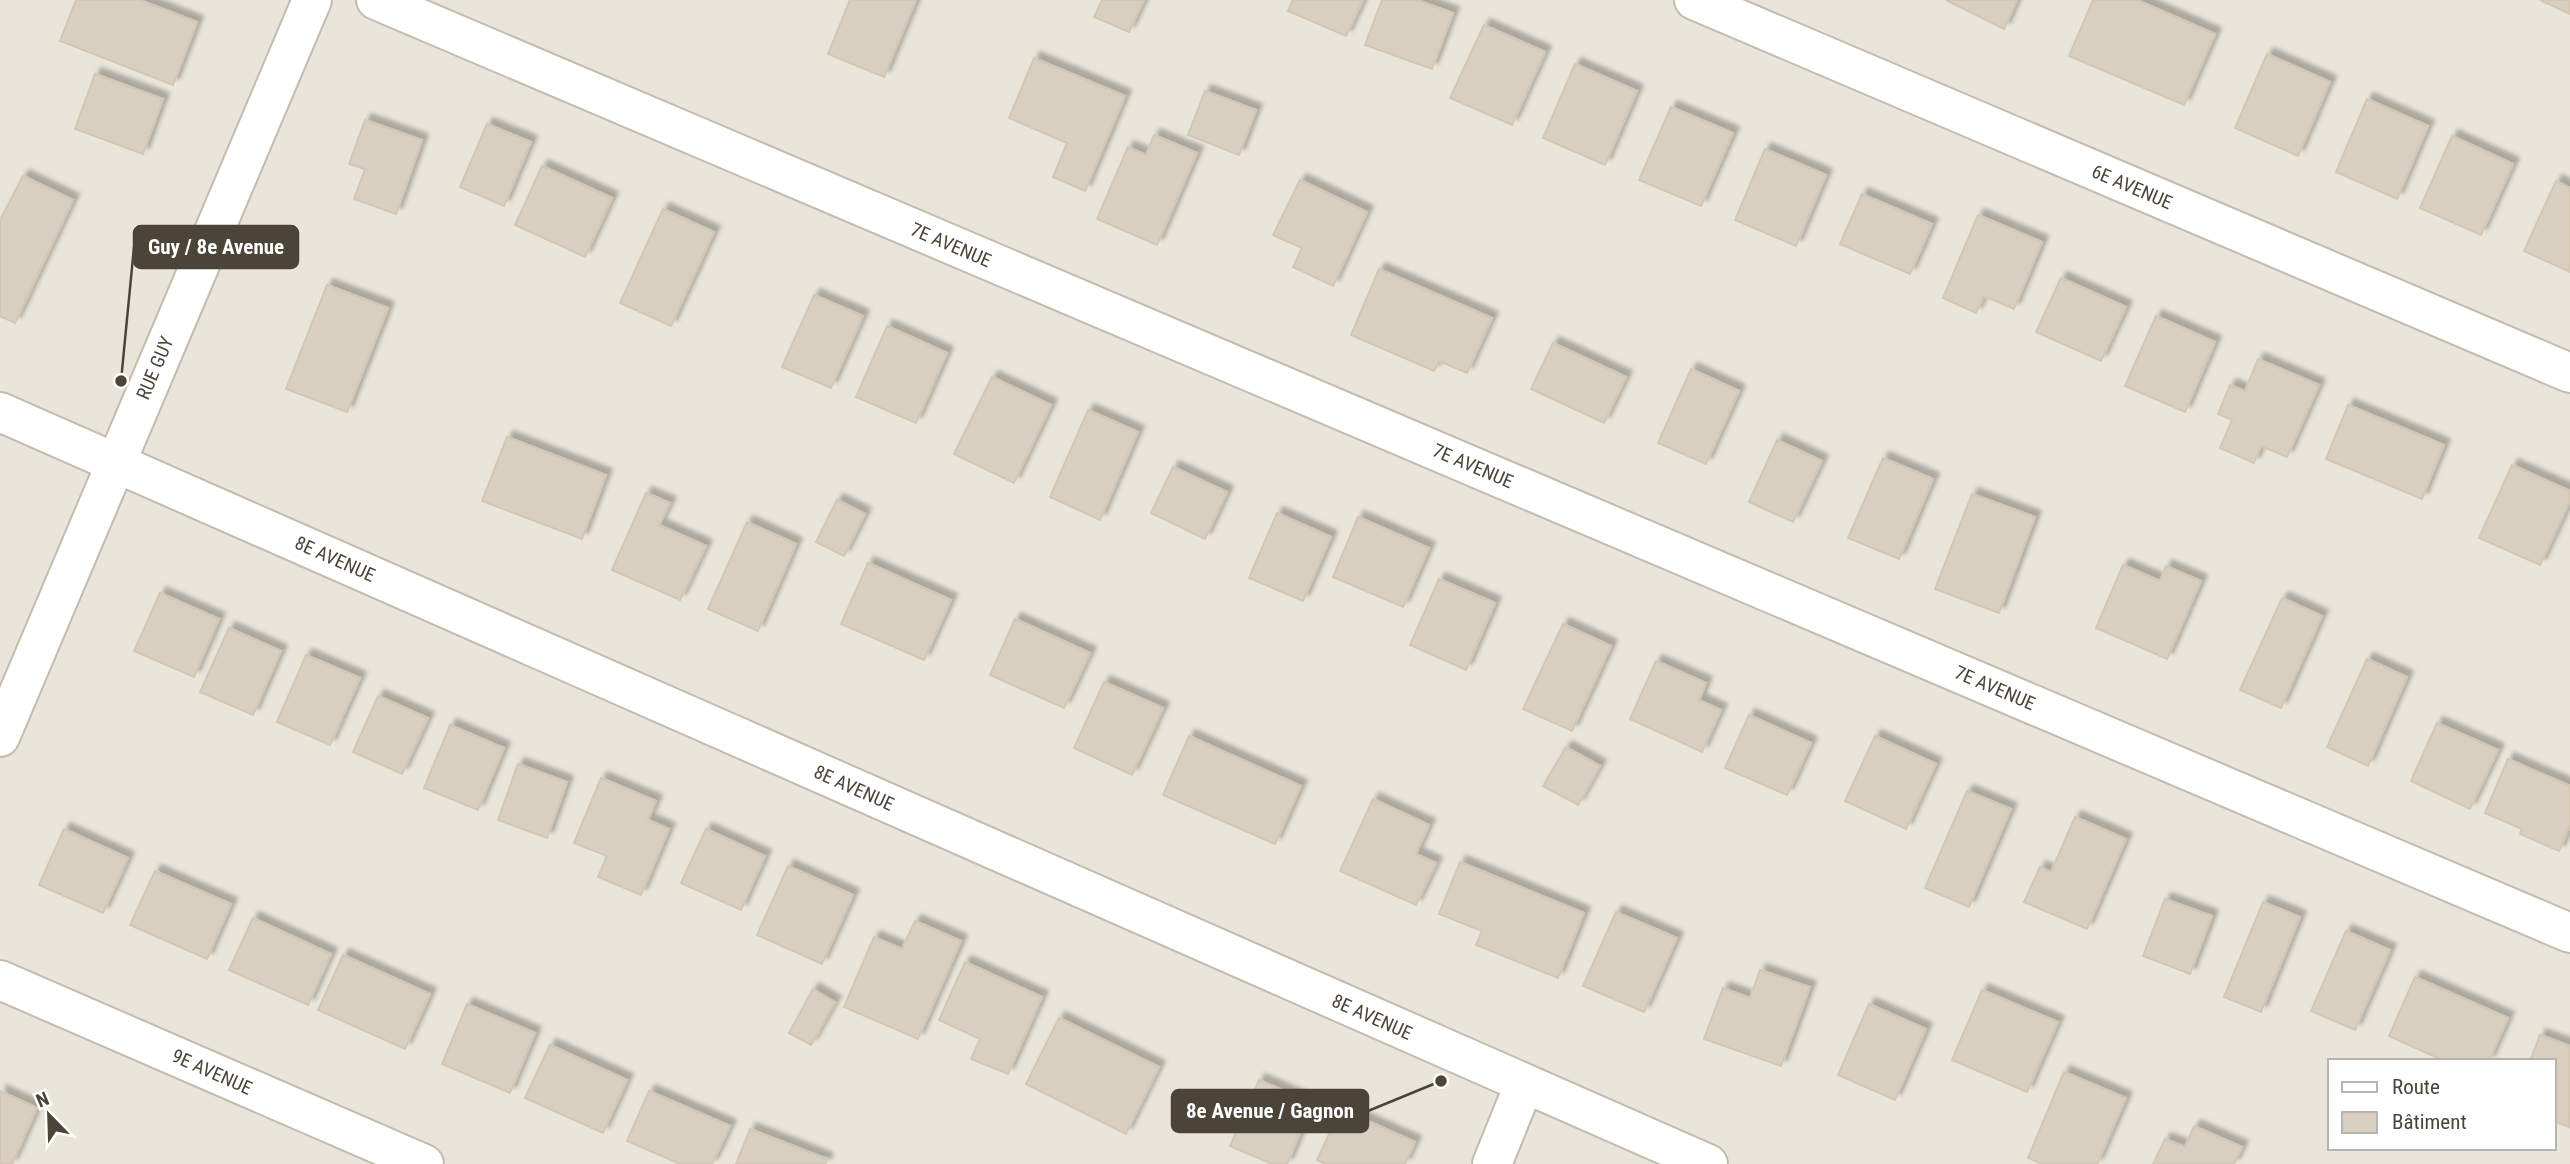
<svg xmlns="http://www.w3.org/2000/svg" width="2570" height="1164" font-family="'Roboto Condensed',sans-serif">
	<defs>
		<filter id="shadow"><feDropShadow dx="6" dy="-6" stdDeviation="2" flood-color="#0004"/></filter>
	</defs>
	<rect width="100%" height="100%" fill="#f6f3ec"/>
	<path fill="#eae5da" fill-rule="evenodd" d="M0,0h2570v1164h-2570zM2330,1061h224v87h-224z"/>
	<g fill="#d8cfc1" stroke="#d3c7b4" stroke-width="2" filter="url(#shadow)">
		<polygon points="76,0 140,0 197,22 173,85 60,41"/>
		<polygon points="850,0 916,0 884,77 828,54"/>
		<polygon points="1102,0 1144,0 1129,32 1094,17"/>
		<polygon points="1293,0 1363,0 1346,36 1288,11"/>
		<polygon points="1382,0 1417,0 1453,13 1432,69 1365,45"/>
		<polygon points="1946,0 2017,0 2004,29"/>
		<polygon points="2093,0 2137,0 2215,34 2184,105 2069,56"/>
		<polygon points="2540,0 2570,0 2570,14"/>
		<polygon points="1484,25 1545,52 1512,125 1450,98"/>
		<polygon points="2267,54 2330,82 2298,156 2235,128"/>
		<polygon points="1034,58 1125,96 1085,191 1053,177 1067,143 1009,118"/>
		<polygon points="1575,64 1637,91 1605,165 1543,138"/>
		<polygon points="95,74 163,99 143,154 75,129"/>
		<polygon points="1205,91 1256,110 1239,155 1188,135"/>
		<polygon points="2367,99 2428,126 2397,199 2336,172"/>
		<polygon points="1671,107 1733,133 1701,206 1639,180"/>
		<polygon points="365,120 422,140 396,214 354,199 365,169 349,164"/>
		<polygon points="487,124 531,142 504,206 460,187"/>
		<polygon points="1154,135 1197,153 1157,245 1097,219 1128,147 1146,155"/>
		<polygon points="2452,136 2513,164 2481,235 2420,208"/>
		<polygon points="1765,149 1826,175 1796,246 1735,220"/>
		<polygon points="542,166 612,198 585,257 515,225"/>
		<polygon points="23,176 73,200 15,323 0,316 0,220"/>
		<polygon points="1300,180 1367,212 1333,286 1293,267 1302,248 1273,235"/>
		<polygon points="2556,181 2570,188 2570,272 2524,251"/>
		<polygon points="1862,194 1932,224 1910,274 1840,244"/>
		<polygon points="663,209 714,232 671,326 620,303"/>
		<polygon points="1978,215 2042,242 2014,309 1984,296 1976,313 1943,298"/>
		<polygon points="1379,269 1492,318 1467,373 1439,361 1434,371 1351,335"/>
		<polygon points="2061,278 2126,307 2101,361 2036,332"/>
		<polygon points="327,285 388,308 347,412 286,389"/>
		<polygon points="814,295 863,316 831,388 782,367"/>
		<polygon points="2156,316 2215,342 2185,412 2125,386"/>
		<polygon points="887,326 947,353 916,423 856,397"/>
		<polygon points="1553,343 1626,377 1604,423 1531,389"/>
		<polygon points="2258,359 2319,385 2287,457 2261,446 2254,463 2220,448 2232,420 2218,414 2230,385 2245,391"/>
		<polygon points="1691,369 1739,391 1706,464 1658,443"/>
		<polygon points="992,377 1051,405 1014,483 954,454"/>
		<polygon points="2348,405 2444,445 2422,499 2326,459"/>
		<polygon points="1088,410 1138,432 1100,520 1050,497"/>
		<polygon points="507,437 606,475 582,539 482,501"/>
		<polygon points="1777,440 1822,461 1793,522 1749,502"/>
		<polygon points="1883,458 1933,479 1899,559 1848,538"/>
		<polygon points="2512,465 2570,491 2570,501 2540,565 2479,538"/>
		<polygon points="1173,467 1227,492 1205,539 1151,513"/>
		<polygon points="646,493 670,503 659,525 706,546 680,600 612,570"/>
		<polygon points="1972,494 2035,517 1999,613 1935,589"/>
		<polygon points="837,500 865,514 844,556 816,542"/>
		<polygon points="1277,513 1331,537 1303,601 1249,578"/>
		<polygon points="1358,517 1429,548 1403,607 1333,577"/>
		<polygon points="747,522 796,544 758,631 708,609"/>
		<polygon points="868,563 951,600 924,660 841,624"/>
		<polygon points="2123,565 2160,581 2166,566 2201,581 2167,659 2096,628"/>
		<polygon points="1439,579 1495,603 1466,670 1410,645"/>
		<polygon points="160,593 219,619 194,677 134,651"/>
		<polygon points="2282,598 2322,616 2281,708 2240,690"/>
		<polygon points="1015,619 1090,653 1064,708 990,675"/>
		<polygon points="1563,624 1611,646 1572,731 1523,709"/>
		<polygon points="229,628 281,651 253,715 200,692"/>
		<polygon points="306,655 360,678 330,745 277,722"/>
		<polygon points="2367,659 2407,677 2368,766 2327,747"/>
		<polygon points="1656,661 1706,683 1699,700 1721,710 1702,752 1630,719"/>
		<polygon points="1104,682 1163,708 1132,775 1074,748"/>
		<polygon points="378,696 428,718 402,774 353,752"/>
		<polygon points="1749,715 1811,743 1787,795 1725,768"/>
		<polygon points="2437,723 2498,750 2470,809 2411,781"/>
		<polygon points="450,725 504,748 478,810 424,788"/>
		<polygon points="1189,736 1301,786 1275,844 1163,795"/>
		<polygon points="1875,736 1936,764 1906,829 1845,801"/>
		<polygon points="1566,747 1600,766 1578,805 1543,786"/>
		<polygon points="2508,759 2570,786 2570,826 2559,851 2520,834 2522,829 2485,813"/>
		<polygon points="518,764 567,782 547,838 498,820"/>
		<polygon points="601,778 656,801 648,820 669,829 641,895 598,877 607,856 574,843"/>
		<polygon points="1967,791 2011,809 1969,907 1925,888"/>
		<polygon points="1373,799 1429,825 1416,854 1436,863 1416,905 1340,871"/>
		<polygon points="2075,817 2126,839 2087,929 2024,902 2040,867 2051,872"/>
		<polygon points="64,829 128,858 103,913 39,885"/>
		<polygon points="706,829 765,856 741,910 681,883"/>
		<polygon points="1460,862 1584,913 1558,978 1476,945 1482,931 1439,914"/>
		<polygon points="788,866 853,895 822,964 757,935"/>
		<polygon points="155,871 231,904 207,959 130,925"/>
		<polygon points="2165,899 2212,916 2190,974 2143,956"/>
		<polygon points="2263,902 2300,917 2261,1012 2224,997"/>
		<polygon points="1616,912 1677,938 1644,1012 1583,986"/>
		<polygon points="253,918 331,954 308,1005 229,970"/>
		<polygon points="915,921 961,941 918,1039 844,1007 874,937 902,949"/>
		<polygon points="2346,931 2390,950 2355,1030 2311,1011"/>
		<polygon points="343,955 430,994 405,1049 318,1010"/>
		<polygon points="965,962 1042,997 1008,1074 971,1059 980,1039 939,1020"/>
		<polygon points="1760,970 1810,987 1781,1066 1704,1039 1723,988 1750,998"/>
		<polygon points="2415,977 2508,1018 2489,1061 2444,1061 2389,1036"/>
		<polygon points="813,989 835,1002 811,1045 789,1033"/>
		<polygon points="1982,990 2058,1022 2027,1092 1952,1060"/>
		<polygon points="467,1004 535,1033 510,1093 442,1064"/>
		<polygon points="1869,1004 1926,1029 1895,1100 1838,1075"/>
		<polygon points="1059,1018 1159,1067 1126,1134 1026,1084"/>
		<polygon points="2540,1035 2570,1046 2569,1127 2554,1121 2554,1061 2530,1061"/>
		<polygon points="550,1045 627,1080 603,1133 525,1098"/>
		<polygon points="2064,1072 2126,1098 2097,1164 2042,1164 2028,1158"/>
		<polygon points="1259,1080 1313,1103 1287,1164 1272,1164 1230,1146"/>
		<polygon points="0,1091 37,1108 12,1164 0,1164"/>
		<polygon points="649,1091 730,1126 712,1164 680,1164 627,1141"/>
		<polygon points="1341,1109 1415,1142 1405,1164 1326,1164 1317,1160"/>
		<polygon points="2194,1126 2242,1147 2234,1164 2153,1164 2165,1139 2185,1147"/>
		<polygon points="750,1129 827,1159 825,1164 736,1164"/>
	</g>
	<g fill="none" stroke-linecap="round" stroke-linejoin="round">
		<g stroke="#c2bbae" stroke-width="42">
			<g id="minor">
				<polyline points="376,0 2570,933"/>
				<polyline points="1694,0 2570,373"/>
				<polyline points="0,412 1708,1164"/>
				<polyline points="0,737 312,0"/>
				<polyline points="0,980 424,1164"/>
				<polyline points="1492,1164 1524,1085"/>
			</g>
		</g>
		<use href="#minor" stroke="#fff" stroke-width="38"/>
	</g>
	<g text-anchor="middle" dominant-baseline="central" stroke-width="5" stroke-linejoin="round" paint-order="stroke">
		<g font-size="19" fill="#4b4439" stroke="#fff">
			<text transform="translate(2132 187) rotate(23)">6E AVENUE</text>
			<text transform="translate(951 245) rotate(23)">7E AVENUE</text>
			<text transform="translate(155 368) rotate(-67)">RUE GUY</text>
			<text transform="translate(1473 466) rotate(23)">7E AVENUE</text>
			<text transform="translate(335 559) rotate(24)">8E AVENUE</text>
			<text transform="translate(1995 688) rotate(23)">7E AVENUE</text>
			<text transform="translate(854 788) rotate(24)">8E AVENUE</text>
			<text transform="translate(1372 1017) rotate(24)">8E AVENUE</text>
			<text transform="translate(212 1072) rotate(24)">9E AVENUE</text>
		</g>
	</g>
	<path fill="none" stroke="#4b4439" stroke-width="2.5" d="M121 381L134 247M1441 1081L1368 1111"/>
	<g fill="#4b4439" stroke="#fff" stroke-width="2.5">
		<circle cx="121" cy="381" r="7"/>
		<circle cx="1441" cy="1081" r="7"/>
	</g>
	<g fill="#4b4439" stroke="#4b4439" stroke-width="2.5">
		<rect x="134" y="226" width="164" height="42" rx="7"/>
		<rect x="1172" y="1090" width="196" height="42" rx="7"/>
	</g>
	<g font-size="21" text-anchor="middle" font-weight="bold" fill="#fff">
		<text x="216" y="254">Guy / 8e Avenue</text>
		<text x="1270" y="1118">8e Avenue / Gagnon</text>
	</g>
	<rect x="2328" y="1059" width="228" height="91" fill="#ffffff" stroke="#b7b4b0" stroke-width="2"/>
	<rect x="2342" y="1082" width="35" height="10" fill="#ffffff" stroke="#b7b4b0" stroke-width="2"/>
	<text x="2392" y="1094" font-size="21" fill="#4b4439">Route</text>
	<rect x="2342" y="1112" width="35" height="21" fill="#d8cfc1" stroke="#b7b4b0" stroke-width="2"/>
	<text x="2392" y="1129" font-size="21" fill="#4b4439">Bâtiment</text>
	<g transform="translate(49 1115) rotate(337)" stroke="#ffffff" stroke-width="5" paint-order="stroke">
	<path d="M0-5L12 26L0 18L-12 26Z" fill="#4b4439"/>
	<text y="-10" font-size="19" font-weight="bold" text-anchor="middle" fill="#4b4439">N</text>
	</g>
</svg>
